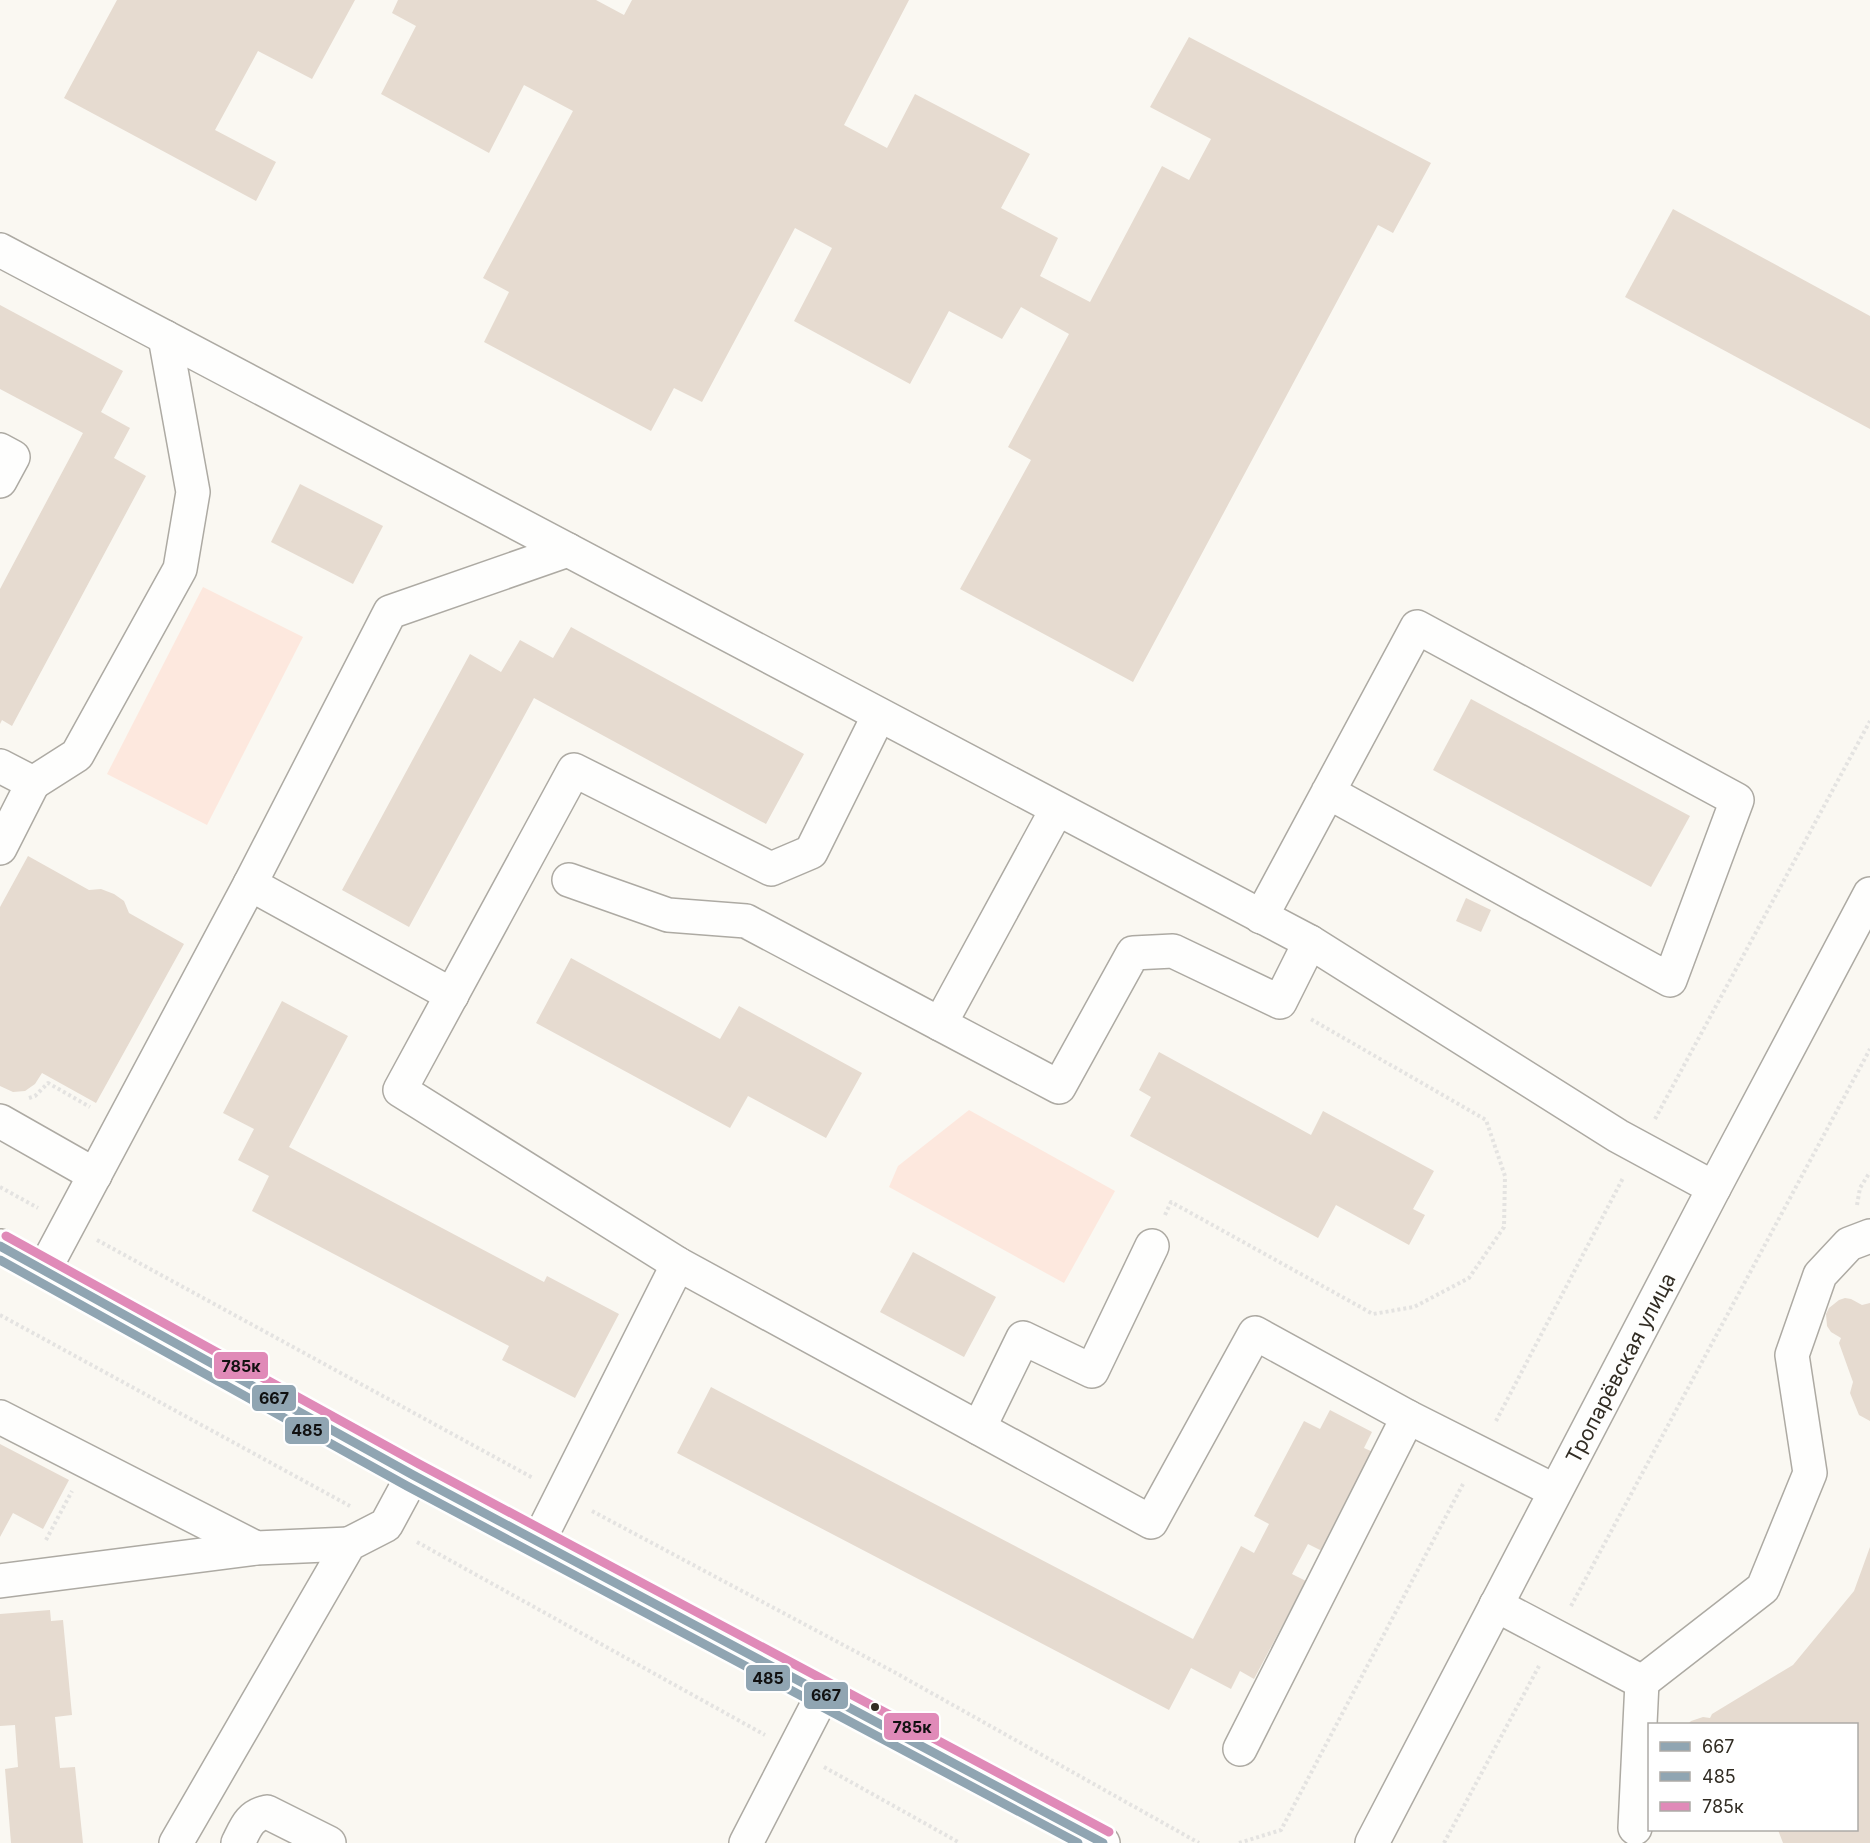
<svg xmlns="http://www.w3.org/2000/svg" width="1870" height="1843" font-family="Inter,sans-serif">
	<rect width="100%" height="100%" fill="#faf8f2"/>
	<g fill="#fde8de">
		<polygon points="203,587 303,637 207,825 107,774"/>
		<polygon points="969,1110 1115,1191 1064,1283 889,1187 898,1166"/>
	</g>
	<g fill="#e6dbd0">
		<polygon points="117,0 355,0 312,79 258,51 215,130 276,162 256,201 64,98"/>
		<polygon points="398,0 596,0 624,15 632,0 909,0 844,125 887,148 915,94 1030,154 1001,208 1058,238 1040,276 1090,302 1162,166 1189,180 1211,139 1150,107 1189,37 1431,163 1393,233 1378,225 1133,682 960,589 1031,460 1008,447 1069,334 1021,307 1002,339 949,311 910,384 794,321 832,248 795,228 702,402 674,388 651,431 484,342 509,292 483,278 573,111 524,85 489,153 381,94 416,26 392,13"/>
		<polygon points="1673,209 1870,316 1870,429 1625,297"/>
		<polygon points="0,305 123,371 101,412 130,428 114,458 146,476 12,726 2,720 0,724 0,589 83,433 0,389"/>
		<polygon points="300,484 383,526 353,584 271,542"/>
		<polygon points="571,627 804,754 766,824 534,698 409,927 342,890 470,654 501,672 520,640 553,658"/>
		<polygon points="1471,699 1690,816 1651,887 1433,770"/>
		<polygon points="28,856 89,890 101,889 114,894 124,901 129,913 184,944 96,1103 42,1073 35,1084 25,1091 13,1092 0,1086 0,907"/>
		<polygon points="1466,898 1491,910 1481,932 1456,921"/>
		<polygon points="571,958 720,1039 739,1006 862,1073 826,1138 748,1096 730,1128 536,1023"/>
		<polygon points="282,1001 348,1036 289,1147 544,1282 547,1276 619,1314 575,1398 502,1360 509,1346 252,1211 269,1176 238,1160 254,1129 223,1113"/>
		<polygon points="1159,1052 1311,1135 1323,1111 1434,1171 1413,1209 1425,1215 1409,1245 1336,1205 1318,1238 1130,1136 1151,1097 1139,1090"/>
		<polygon points="913,1252 996,1297 964,1357 880,1312"/>
		<polygon points="1845,1298 1851,1299 1862,1305 1870,1303 1870,1421 1859,1415 1850,1393 1853,1382 1839,1343 1841,1338 1831,1332 1827,1326 1826,1314 1829,1308 1839,1300"/>
		<polygon points="711,1387 1193,1639 1241,1546 1254,1553 1269,1524 1254,1516 1304,1421 1320,1429 1330,1410 1372,1432 1364,1448 1373,1452 1322,1551 1308,1544 1292,1574 1306,1581 1254,1679 1240,1671 1231,1689 1191,1668 1169,1710 677,1453"/>
		<polygon points="0,1444 69,1480 43,1529 13,1513 0,1537"/>
		<polygon points="1870,1547 1870,1843 1783,1843 1778,1830 1856,1830 1856,1724 1688,1724 1691,1721 1703,1717 1710,1718 1712,1714 1793,1665 1854,1591"/>
		<polygon points="50,1610 51,1621 63,1620 72,1715 55,1717 60,1768 75,1767 83,1843 11,1843 5,1769 18,1767 15,1725 0,1726 0,1614"/>
	</g>
	<g fill="none" stroke-linecap="round" stroke-linejoin="round">
		<g stroke="#adaaa3" stroke-width="36">
			<g id="minor">
				<polyline points="0,250 1310,942 1618,1136 1714,1188"/>
				<polyline points="0,450 13,457 0,481"/>
				<polyline points="879,715 811,852 771,869 574,770 400,1090 678,1264 1151,1522 1255,1333 1408,1417 1240,1749"/>
				<polyline points="0,766 33,783 77,755 180,569 193,492 165,337"/>
				<polyline points="1057,809 940,1024 1059,1087 1133,953 1173,951 1280,1002 1310,942"/>
				<polyline points="0,848 33,783"/>
				<polyline points="569,880 668,915 746,921 940,1024"/>
				<polyline points="250,884 452,995"/>
				<polyline points="1261,917 1417,627 1737,800 1670,980 1328,792"/>
				<polyline points="0,1121 95,1175"/>
				<polyline points="0,1246 413,1475 1103,1843"/>
				<polyline points="44,1270 250,884 390,612 568,550"/>
				<polyline points="0,1417 256,1548 349,1544"/>
				<polyline points="1408,1417 1555,1491"/>
				<polyline points="979,1428 1023,1338 1092,1371 1152,1246"/>
				<polyline points="538,1542 678,1264"/>
				<polyline points="0,1581 256,1548"/>
				<polyline points="1496,1605 1642,1682 1635,1828"/>
				<polyline points="1642,1682 1763,1588 1810,1473 1792,1355 1820,1275 1849,1244 1870,1236"/>
				<polyline points="176,1843 349,1544 386,1525 413,1475"/>
				<path d="M238,1843c8,-16 11,-27 29,-31l62,31"/>
				<polyline points="746,1843 823,1694"/>
				<path id="s1" d="M1372,1843l342,-655 156,-294"/>
			</g>
		</g>
		<g stroke="#e4e3e1" stroke-width="4" stroke-dasharray="3 3" stroke-linecap="butt">
			<polyline points="29,1098 35,1096 48,1083 90,1107"/>
			<polyline points="1655,1119 1870,721"/>
			<polyline points="0,1187 38,1208"/>
			<polyline points="1857,1205 1860,1188 1870,1172"/>
			<polyline points="1165,1215 1171,1202 1373,1314 1414,1307 1469,1278 1504,1227 1505,1176 1486,1120 1309,1018"/>
			<polyline points="97,1240 533,1478"/>
			<polyline points="0,1315 350,1506"/>
			<polyline points="1496,1421 1623,1178"/>
			<polyline points="592,1511 894,1672 1199,1843"/>
			<polyline points="46,1540 72,1491"/>
			<polyline points="417,1542 765,1735"/>
			<polyline points="1571,1606 1870,1049"/>
			<polyline points="824,1767 960,1843"/>
			<polyline points="1239,1843 1281,1830 1463,1484"/>
			<polyline points="1444,1843 1539,1666"/>
		</g>
		<use href="#minor" stroke="#fefefd" stroke-width="33"/>
		<g stroke="#fff" stroke-width="14">
			<polyline id="bus-1" points="0,1246 413,1475 1103,1843"/>
		</g>
		<g stroke="#fff" stroke-width="14">
			<polyline id="bus-2" points="0,1260 407,1486 1078,1843"/>
		</g>
		<g stroke="#fff" stroke-width="14">
			<polyline id="bus-3" points="6,1236 419,1464 1109,1832"/>
		</g>
		<use href="#bus-1" stroke="#90a5b2" stroke-width="9"/>
		<use href="#bus-2" stroke="#90a5b2" stroke-width="9"/>
		<use href="#bus-3" stroke="#e08ab8" stroke-width="9"/>
	</g>
	<circle fill="#322d24" stroke="#fff" stroke-width="2" cx="875" cy="1707" r="5"/>
	<g text-anchor="middle" dominant-baseline="central" stroke-width="4.5" stroke-linejoin="round" paint-order="stroke">
		<g font-size="21" fill="#322d24" stroke="#fff">
			<text stroke="none"><textPath href="#s1" startOffset="536">Тропарёвская улица</textPath></text>
		</g>
	</g>
	<g stroke="#fff" stroke-width="2">
		<rect x="213" y="1351" width="56" height="29" rx="6" fill="#e08ab8"/>
		<rect x="251" y="1384" width="46" height="28" rx="6" fill="#90a5b2"/>
		<rect x="284" y="1416" width="46" height="29" rx="6" fill="#90a5b2"/>
		<rect x="745" y="1664" width="46" height="28" rx="6" fill="#90a5b2"/>
		<rect x="803" y="1681" width="46" height="29" rx="6" fill="#90a5b2"/>
		<rect x="883" y="1712" width="57" height="29" rx="6" fill="#e08ab8"/>
	</g>
	<g font-size="16" text-anchor="middle" font-weight="bold" fill="#111">
		<text x="241" y="1372">785к</text>
		<text x="274" y="1404">667</text>
		<text x="307" y="1436">485</text>
		<text x="768" y="1684">485</text>
		<text x="826" y="1701">667</text>
		<text x="912" y="1733">785к</text>
	</g>
	<rect x="1648" y="1723" width="210" height="108" fill="#ffffff" stroke="#adaba7" stroke-width="1.5"/>
	<rect x="1660" y="1742" width="30" height="9" fill="#90a5b2" stroke="#adaba7" stroke-width="1.5"/>
	<text x="1702" y="1753" font-size="18" fill="#322d24">667</text>
	<rect x="1660" y="1772" width="30" height="9" fill="#90a5b2" stroke="#adaba7" stroke-width="1.5"/>
	<text x="1702" y="1783" font-size="18" fill="#322d24">485</text>
	<rect x="1660" y="1802" width="30" height="9" fill="#e08ab8" stroke="#adaba7" stroke-width="1.5"/>
	<text x="1702" y="1813" font-size="18" fill="#322d24">785к</text>
</svg>
